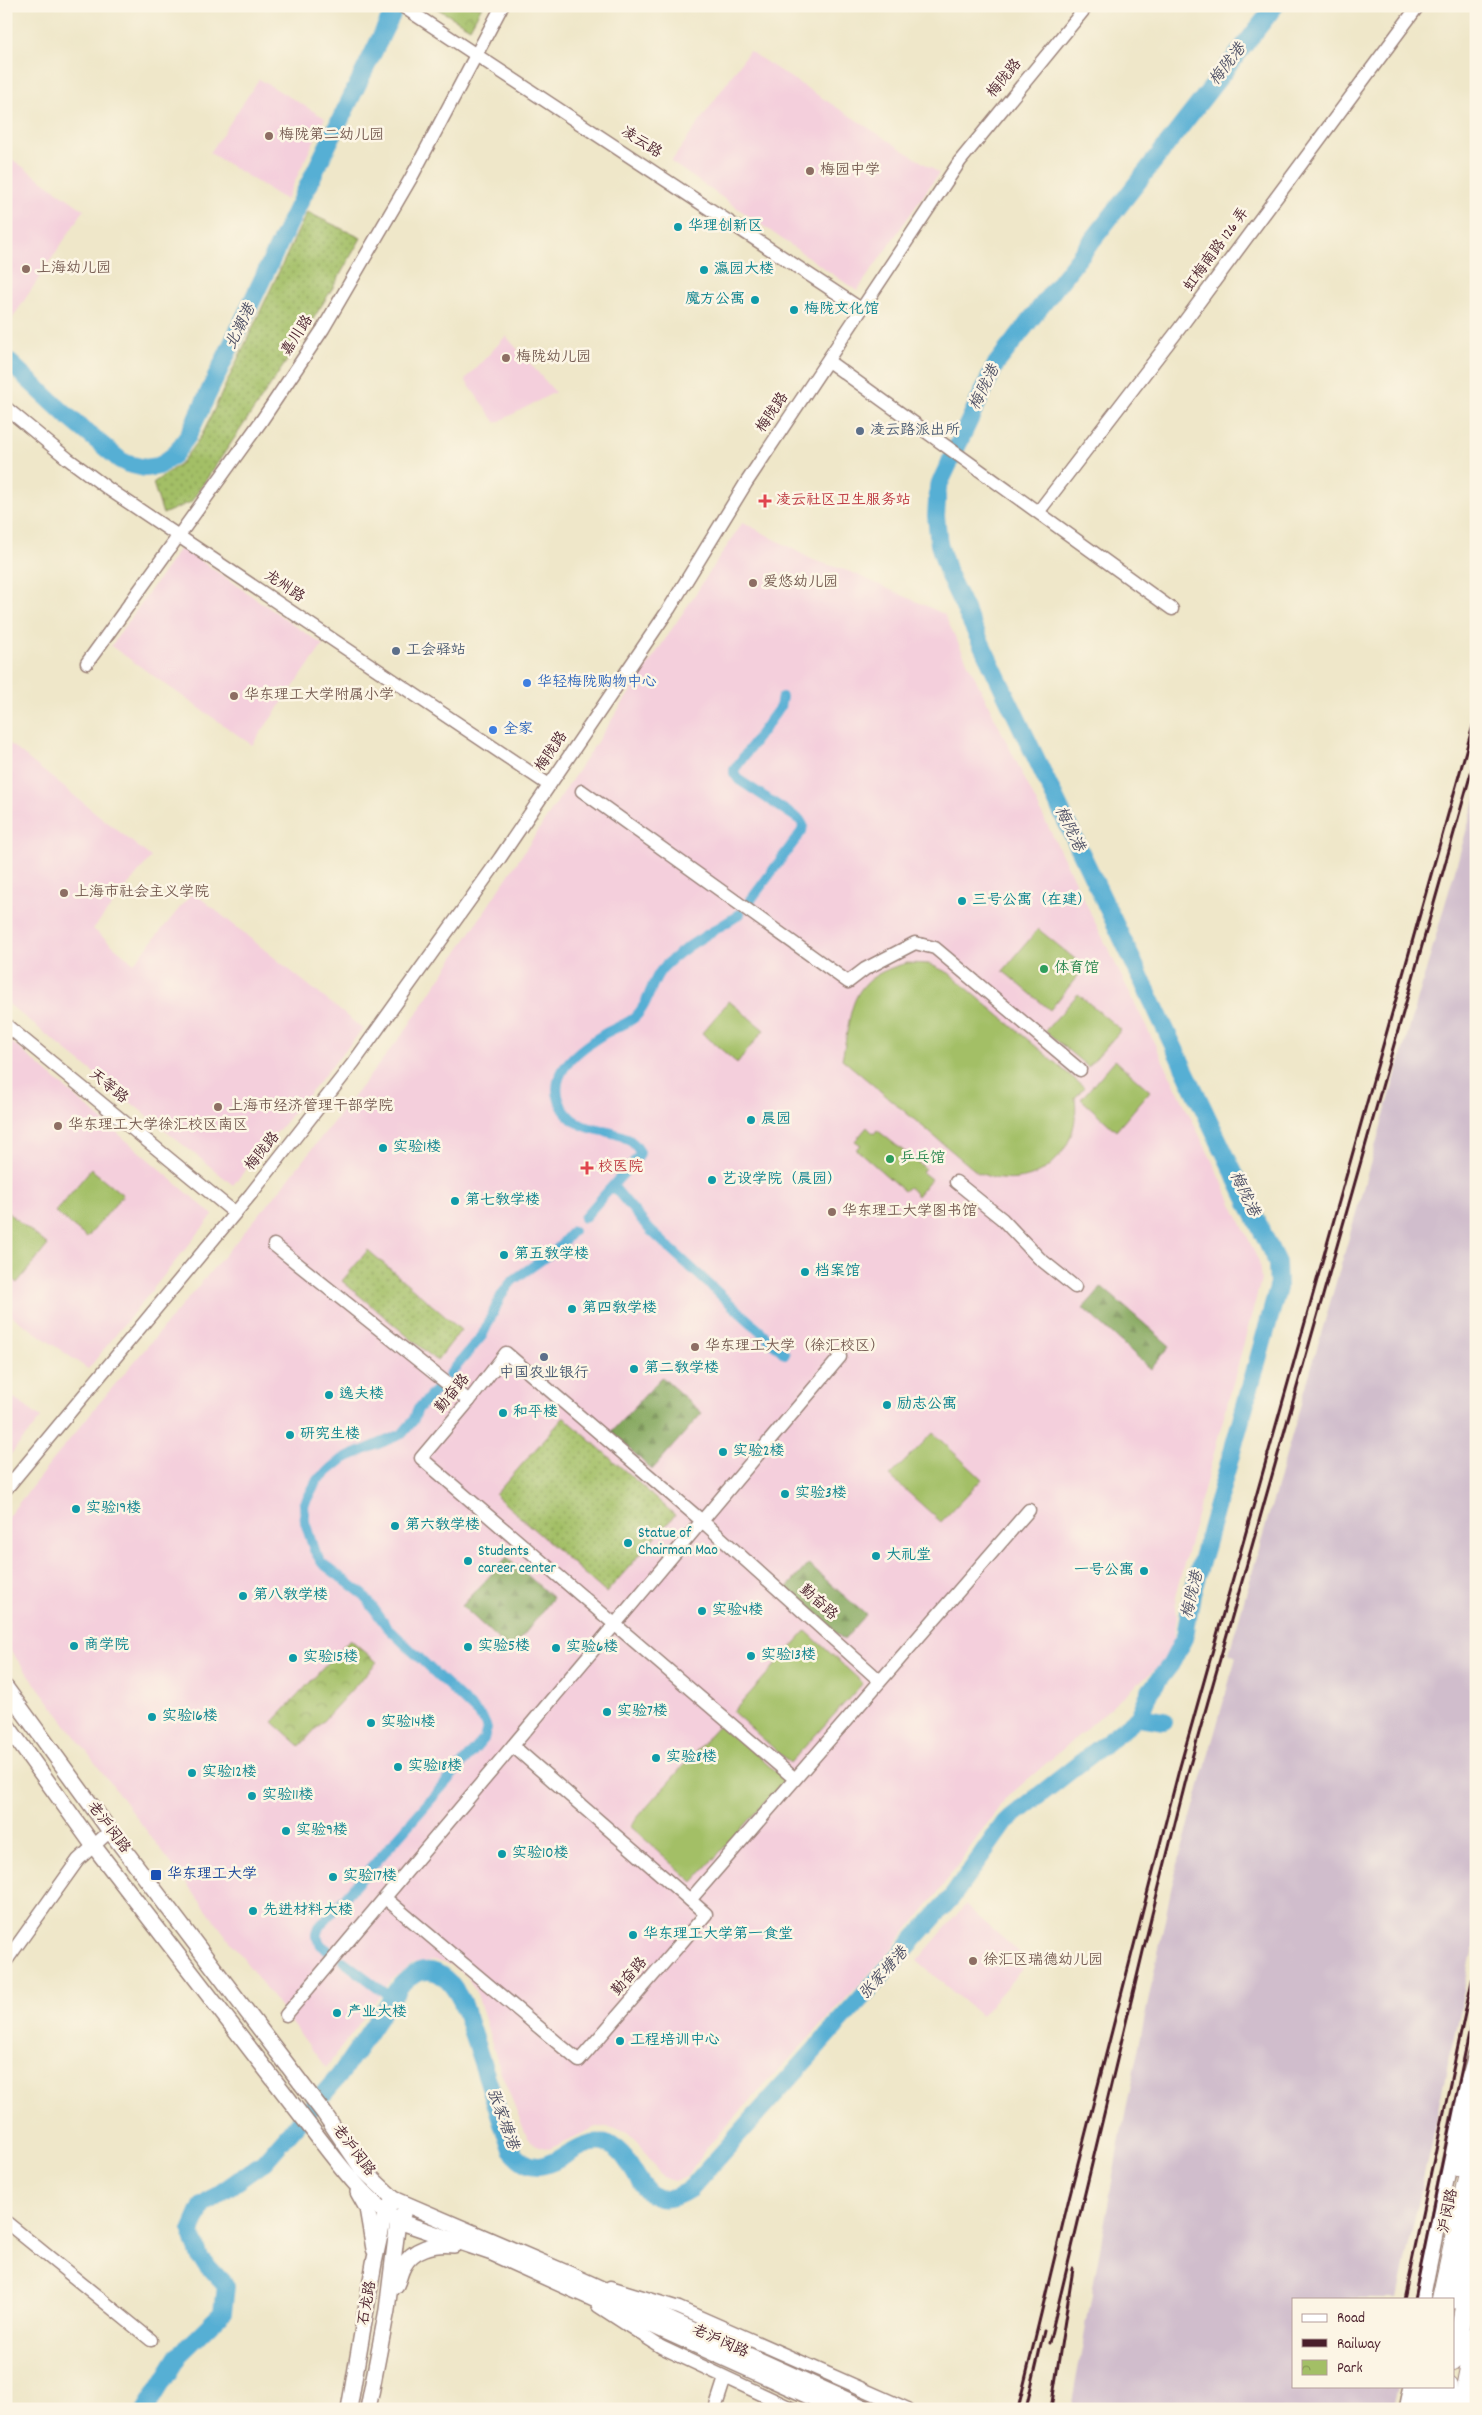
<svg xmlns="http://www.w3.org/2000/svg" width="1482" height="2415" font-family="Dekko,'LXGW WenKai TC',sans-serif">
	<defs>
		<pattern id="grass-dots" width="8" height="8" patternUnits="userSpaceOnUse" patternTransform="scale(1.25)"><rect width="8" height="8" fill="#a3bf66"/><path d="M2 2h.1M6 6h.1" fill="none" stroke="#879b54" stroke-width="1.8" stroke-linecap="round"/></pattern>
		<pattern id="forest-firs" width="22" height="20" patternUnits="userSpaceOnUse" patternTransform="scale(1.25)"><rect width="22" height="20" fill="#82a65b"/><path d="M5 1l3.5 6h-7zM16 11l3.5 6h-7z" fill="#6c874b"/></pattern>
		<pattern id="park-crowns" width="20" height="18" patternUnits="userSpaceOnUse" patternTransform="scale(1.25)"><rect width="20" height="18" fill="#a3bf66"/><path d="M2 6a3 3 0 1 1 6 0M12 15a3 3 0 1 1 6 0" fill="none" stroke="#879b54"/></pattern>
	</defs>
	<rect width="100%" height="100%" fill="#fcf5e5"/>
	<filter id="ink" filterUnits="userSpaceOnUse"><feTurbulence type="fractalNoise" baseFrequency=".02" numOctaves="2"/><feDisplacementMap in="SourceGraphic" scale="10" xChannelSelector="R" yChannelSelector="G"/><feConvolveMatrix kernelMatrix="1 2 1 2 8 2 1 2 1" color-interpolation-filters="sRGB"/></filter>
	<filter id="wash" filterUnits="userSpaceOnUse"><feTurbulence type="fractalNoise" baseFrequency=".0096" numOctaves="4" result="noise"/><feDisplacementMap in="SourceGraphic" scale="20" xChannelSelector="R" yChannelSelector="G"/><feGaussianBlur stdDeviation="1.12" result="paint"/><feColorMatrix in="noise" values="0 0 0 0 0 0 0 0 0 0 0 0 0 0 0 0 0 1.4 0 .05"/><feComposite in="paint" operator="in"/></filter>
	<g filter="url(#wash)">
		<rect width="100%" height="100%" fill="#efe7c9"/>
		<g fill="#f4cfdc">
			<polygon points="749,51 939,173 857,291 671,162"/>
			<polygon points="259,79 325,118 286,200 210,153"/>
			<polygon points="6,155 84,210 6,328"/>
			<polygon points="506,336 555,392 496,423 465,380"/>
			<polygon points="743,522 813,560 851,572 944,614 1217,1171 1259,1262 1261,1280 1175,1597 1177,1618 1173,1643 1160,1665 1005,1799 934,1898 885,1957 708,2146 686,2177 674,2182 661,2176 638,2142 626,2132 609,2127 596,2127 549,2149 536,2145 527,2137 500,2070 477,1994 467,1976 452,1965 433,1960 413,1964 393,1978 326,2068 6,1645 6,1519 90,1414 278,1192 405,1031"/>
			<polygon points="181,547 323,645 252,745 111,646"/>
			<polygon points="6,741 151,857 93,929 134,963 193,892 363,1029 233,1185 6,1002"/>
			<polygon points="6,1037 213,1215 88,1369 6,1312"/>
			<polygon points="6,1392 41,1418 6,1460"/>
			<polygon points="965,1905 1029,1961 981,2016 917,1961"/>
		</g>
		<polygon fill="#d0bdcc" points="1476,797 1476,1935 1397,2299 1293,2299 1293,2386 1398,2386 1393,2409 1071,2409 1119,2143 1172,1885 1236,1657 1229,1653"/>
		<g fill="url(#grass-dots)" stroke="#766f48">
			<polygon points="307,212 361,238 332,289 286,362 191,502 163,514 153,483 181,463 202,435"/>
			<polygon points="368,1250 461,1330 437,1361 342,1281"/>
			<polygon points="564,1417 675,1515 606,1593 495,1495"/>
		</g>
		<g fill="url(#forest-firs)" stroke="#666243">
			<polygon points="1102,1287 1170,1346 1151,1369 1083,1308"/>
			<polygon points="662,1377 702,1413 652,1470 611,1432"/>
			<polygon points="507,1557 553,1598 511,1651 462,1606"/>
			<polygon points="808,1564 866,1615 844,1640 786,1589"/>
		</g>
		<g fill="url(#park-crowns)" stroke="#766f48">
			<polygon points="433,6 482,6 470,28"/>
			<polygon points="350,1639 377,1662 300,1746 273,1722"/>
		</g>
		<g fill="#a3bf66" stroke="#766f48">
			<polygon points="1038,929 1085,967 1050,1010 1003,971"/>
			<path d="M907,963l22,1 20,9 135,114 -9,11c6,44 -26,87 -74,81 -7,0 -15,-4 -23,-6l-136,-114c11,-52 5,-80 65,-96z"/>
			<polygon points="1078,994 1121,1030 1088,1067 1045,1031"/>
			<polygon points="729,1001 764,1030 737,1063 702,1033"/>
			<polygon points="1115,1060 1150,1091 1116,1131 1081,1099"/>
			<polygon points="867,1127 874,1134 877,1130 925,1168 922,1172 931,1179 917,1196 909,1187 904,1191 856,1149 861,1145 855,1141"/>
			<polygon points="91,1169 123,1195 87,1238 55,1212"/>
			<polygon points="6,1211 48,1245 17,1283 6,1274"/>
			<polygon points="933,1433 982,1479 941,1522 890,1476"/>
			<polygon points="806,1631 863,1683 790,1763 733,1712"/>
			<polygon points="721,1723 785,1780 693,1882 630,1826"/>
		</g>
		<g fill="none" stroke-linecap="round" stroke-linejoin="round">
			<g stroke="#57afd4" stroke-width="10">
				<polyline points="750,901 802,831 803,825 800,820 739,780 734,773 734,770 780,707 782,697"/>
				<polyline points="613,1186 650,1230 785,1354"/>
				<path d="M584,1218l55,-62 1,-4c-16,-30 -57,-12 -76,-42 -22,-34 14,-60 40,-76 10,-6 21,-9 30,-16 15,-13 16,-35 28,-49 21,-23 53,-38 78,-55"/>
				<polyline points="449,1375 482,1336 502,1294 512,1281 557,1249 573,1231"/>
				<polyline points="329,1951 321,1945 316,1936 319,1927 484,1739 487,1728 483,1719 387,1627 364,1595 322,1563 314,1550 305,1522 304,1505 317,1480 343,1459 402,1434 413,1421 418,1409 438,1388"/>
				<polyline points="343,1961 392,1998"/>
			</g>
			<g stroke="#57afd4" stroke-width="18">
				<polyline points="6,359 65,414 120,460 128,464 145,468 159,466 174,455 188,436 271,261 396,6"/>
				<polyline points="1139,1717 1150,1691 1171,1664 1185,1636 1192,1594 1278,1288 1277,1263 949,576 939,544 936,516 938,487 996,364 1275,6"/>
				<path d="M146,2409l33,-54 44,-43 3,-26 -26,-28 -9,-27 11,-25 62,-44 75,-86 62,-91c27,-27 46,-12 61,17l49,148c33,42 59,-13 92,-7 38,6 32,82 87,46l262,-292 53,-75 134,-105 25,4"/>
			</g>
		</g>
	</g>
	<g filter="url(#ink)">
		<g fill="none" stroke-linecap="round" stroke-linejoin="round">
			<g stroke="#9c837a" stroke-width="15">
				<g id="minor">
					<polyline points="402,6 861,309"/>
					<polyline points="828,361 1172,609"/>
					<polyline points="6,408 68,459 110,490 549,785"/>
					<polyline points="1039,511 1179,329 1418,6"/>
					<polyline points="87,663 262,420 323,329 411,178 502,6"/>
					<polyline points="582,791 848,982 865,969 915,943 935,948 1080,1070"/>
					<polyline points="6,1025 235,1213"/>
					<polyline points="956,1182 1002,1219 1039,1258 1075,1287"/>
					<polyline points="274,1245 469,1401"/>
					<polyline points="6,1489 251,1194 354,1062 500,858 669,609 746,483 960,161 1087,6"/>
					<polyline points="795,1779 421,1458 469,1401 506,1353 702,1521 880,1681"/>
					<polyline points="385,1898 579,2061 706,1914 513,1746"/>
					<polyline points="690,1900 1029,1510"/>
					<polyline points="6,1961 78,1860 110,1831"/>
					<polyline points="286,2015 840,1357"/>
					<polyline points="6,2222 151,2340"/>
					<polyline points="610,2287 679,2308 908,2409"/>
					<polyline points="598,2306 661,2347 793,2409"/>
					<polyline points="715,2409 725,2378"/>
				</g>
			</g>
			<g stroke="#9c837a" stroke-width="18">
				<g id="major">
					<polyline points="6,1688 110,1831 301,2083"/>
					<path d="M6,1724l87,121 218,283c23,30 55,74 87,93l94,32 345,156"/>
					<polyline points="324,2113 362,2169 394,2199 571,2275 865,2408"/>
					<polyline points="1458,2168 1476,2094"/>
					<polyline points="358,2192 367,2208 374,2249"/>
					<path d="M396,2285c3,-6 4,-13 7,-18 9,-19 32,-24 51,-22"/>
					<polyline points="1422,2299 1461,2106 1476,2055"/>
					<polyline points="1453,2301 1476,2192"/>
					<polyline points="349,2409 374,2263 385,2213 390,2205"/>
					<polyline points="368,2409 387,2310 398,2221 403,2214"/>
					<polyline points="1407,2409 1412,2386"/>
					<polyline points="1431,2409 1435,2386"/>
				</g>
			</g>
			<g stroke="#9c837a" stroke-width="20">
				<g id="highway">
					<polyline points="1441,2299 1476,2136"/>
					<polyline points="1453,2362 1476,2249"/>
					<polyline points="1417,2409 1422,2386"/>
					<polyline points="1444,2409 1448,2386"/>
					<polyline points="1461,2409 1476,2335"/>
				</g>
			</g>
			<use href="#minor" stroke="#fff" stroke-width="12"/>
			<use href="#major" stroke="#fff" stroke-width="15"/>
			<use href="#highway" stroke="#fff" stroke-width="18"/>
			<g stroke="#4a1f2b" stroke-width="3">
				<polyline points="1404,2299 1476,1962"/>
				<polyline points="1414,2299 1476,2000"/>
				<polyline points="1049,2343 1152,1914 1188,1772 1476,755"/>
				<polyline points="1018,2409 1069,2198 1179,1770 1476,715"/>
				<polyline points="1026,2409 1044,2331"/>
				<polyline points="1051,2409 1073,2269"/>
			</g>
			<g stroke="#9c837a" stroke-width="18" stroke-linecap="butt">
				<polyline id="major-bridge" points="301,2083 324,2113"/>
			</g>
			<use href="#major-bridge" stroke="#fff" stroke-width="15"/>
		</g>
	</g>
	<g fill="#8d6e63" stroke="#fcf5e5" stroke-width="2">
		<circle cx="269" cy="136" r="5"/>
		<circle cx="810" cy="171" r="5"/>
		<circle cx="26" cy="269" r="5"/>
		<circle cx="506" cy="358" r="5"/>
		<circle cx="753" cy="583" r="5"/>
		<circle cx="234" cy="696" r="5"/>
		<circle cx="64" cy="893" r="5"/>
		<circle cx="218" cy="1107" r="5"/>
		<circle cx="58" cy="1126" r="5"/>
		<circle cx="832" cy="1212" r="5"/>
		<circle cx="695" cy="1347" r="5"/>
		<circle cx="973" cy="1961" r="5"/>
	</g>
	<g fill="#0f9aa8" stroke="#fcf5e5" stroke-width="2">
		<circle cx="678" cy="227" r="5"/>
		<circle cx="704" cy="270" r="5"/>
		<circle cx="755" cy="300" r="5"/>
		<circle cx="794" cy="310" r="5"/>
		<circle cx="962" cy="901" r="5"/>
		<circle cx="751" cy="1120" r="5"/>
		<circle cx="383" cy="1148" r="5"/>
		<circle cx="712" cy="1180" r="5"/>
		<circle cx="455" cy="1201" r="5"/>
		<circle cx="504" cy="1255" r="5"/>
		<circle cx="805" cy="1272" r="5"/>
		<circle cx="572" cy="1309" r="5"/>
		<circle cx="634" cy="1369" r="5"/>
		<circle cx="329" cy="1395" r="5"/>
		<circle cx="887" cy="1405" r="5"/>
		<circle cx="503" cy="1413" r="5"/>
		<circle cx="290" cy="1435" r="5"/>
		<circle cx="723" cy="1452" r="5"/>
		<circle cx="785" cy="1494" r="5"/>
		<circle cx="76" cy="1509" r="5"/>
		<circle cx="395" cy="1526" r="5"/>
		<circle cx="628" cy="1543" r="5"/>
		<circle cx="876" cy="1556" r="5"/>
		<circle cx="468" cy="1561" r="5"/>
		<circle cx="1144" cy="1571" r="5"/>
		<circle cx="243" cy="1596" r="5"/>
		<circle cx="702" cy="1611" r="5"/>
		<circle cx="74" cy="1646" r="5"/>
		<circle cx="468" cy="1647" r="5"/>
		<circle cx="556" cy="1648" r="5"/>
		<circle cx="751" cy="1656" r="5"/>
		<circle cx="293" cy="1658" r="5"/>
		<circle cx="607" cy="1712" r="5"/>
		<circle cx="152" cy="1717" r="5"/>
		<circle cx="371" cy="1723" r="5"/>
		<circle cx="656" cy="1758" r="5"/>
		<circle cx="398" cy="1767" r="5"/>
		<circle cx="192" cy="1773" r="5"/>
		<circle cx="252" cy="1796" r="5"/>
		<circle cx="286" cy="1831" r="5"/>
		<circle cx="502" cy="1854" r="5"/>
		<circle cx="333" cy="1877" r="5"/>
		<circle cx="253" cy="1911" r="5"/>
		<circle cx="633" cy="1935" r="5"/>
		<circle cx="337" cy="2013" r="5"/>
		<circle cx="620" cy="2041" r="5"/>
	</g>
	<g fill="#5c6f8a" stroke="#fcf5e5" stroke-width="2">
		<circle cx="860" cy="431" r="5"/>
		<circle cx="396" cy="651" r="5"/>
		<circle cx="544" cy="1357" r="5"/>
	</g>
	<g fill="#e0444e" stroke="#fcf5e5" stroke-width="2">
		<path d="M762.5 493.5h5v5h5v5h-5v5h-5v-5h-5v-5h5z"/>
		<path d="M584.5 1160.5h5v5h5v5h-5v5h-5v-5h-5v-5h5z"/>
	</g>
	<g fill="#3f7fe0" stroke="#fcf5e5" stroke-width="2">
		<circle cx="527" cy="683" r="5"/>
		<circle cx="493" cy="730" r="5"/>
	</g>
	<g fill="#2e9e5b" stroke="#fcf5e5" stroke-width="2">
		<circle cx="1044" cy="969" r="5"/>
		<circle cx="890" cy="1159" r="5"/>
	</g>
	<rect fill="#1a4fb4" stroke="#fcf5e5" stroke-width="2" x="150" y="1869" width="12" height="12" rx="2.5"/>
	<g text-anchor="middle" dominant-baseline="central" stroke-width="5" stroke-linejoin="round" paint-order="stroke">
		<g font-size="15" fill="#4a1f2b" stroke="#fcf5e5">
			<text transform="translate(1005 79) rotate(-51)">梅陇路</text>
			<text transform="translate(641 143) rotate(33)">凌云路</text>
			<text transform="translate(1217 250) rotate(-54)">虹梅南路 126 弄</text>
			<text transform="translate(298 336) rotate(-57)">嘉川路</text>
			<text transform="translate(773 413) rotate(-56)">梅陇路</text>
			<text transform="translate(284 587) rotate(34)">龙州路</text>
			<text transform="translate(552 752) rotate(-56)">梅陇路</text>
			<text transform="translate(108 1087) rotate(39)">天等路</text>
			<text transform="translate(263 1152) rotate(-51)">梅陇路</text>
			<text transform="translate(453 1394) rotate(-51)">勤奋路</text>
			<text transform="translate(818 1603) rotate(42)">勤奋路</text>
			<text transform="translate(108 1828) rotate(53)">老沪闵路</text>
			<text transform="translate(630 1977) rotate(-49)">勤奋路</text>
			<text transform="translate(353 2151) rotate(53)">老沪闵路</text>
			<text transform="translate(1449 2211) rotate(-78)">沪闵路</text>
			<text transform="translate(368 2303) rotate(-80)">石龙路</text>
			<text transform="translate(720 2342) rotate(24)">老沪闵路</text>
		</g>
		<g font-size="15" fill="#785e54" stroke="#fcf5e5" text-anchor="start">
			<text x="279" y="136">梅陇第二幼儿园</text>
			<text x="820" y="171">梅园中学</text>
			<text x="36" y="269">上海幼儿园</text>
			<text x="516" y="358">梅陇幼儿园</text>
			<text x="763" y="583">爱悠幼儿园</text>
			<text x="244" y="696">华东理工大学附属小学</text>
			<text x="74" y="893">上海市社会主义学院</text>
			<text x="228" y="1107">上海市经济管理干部学院</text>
			<text x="68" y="1126">华东理工大学徐汇校区南区</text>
			<text x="842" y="1212">华东理工大学图书馆</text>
			<text x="705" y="1347">华东理工大学（徐汇校区）</text>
			<text x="983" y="1961">徐汇区瑞德幼儿园</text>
		</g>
		<g font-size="15" fill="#0d838f" stroke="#fcf5e5" text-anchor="start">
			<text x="688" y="227">华理创新区</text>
			<text x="714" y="270">瀛园大楼</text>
			<text x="745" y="300" text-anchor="end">魔方公寓</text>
			<text x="804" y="310">梅陇文化馆</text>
			<text x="972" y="901">三号公寓（在建）</text>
			<text x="761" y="1120">晨园</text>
			<text x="393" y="1148">实验1楼</text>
			<text x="722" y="1180">艺设学院（晨园）</text>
			<text x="465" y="1201">第七教学楼</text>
			<text x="514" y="1255">第五教学楼</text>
			<text x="815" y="1272">档案馆</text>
			<text x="582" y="1309">第四教学楼</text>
			<text x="644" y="1369">第二教学楼</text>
			<text x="339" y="1395">逸夫楼</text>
			<text x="897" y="1405">励志公寓</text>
			<text x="513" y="1413">和平楼</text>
			<text x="300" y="1435">研究生楼</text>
			<text x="733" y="1452">实验2楼</text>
			<text x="795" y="1494">实验3楼</text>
			<text x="86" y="1509">实验19楼</text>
			<text x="405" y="1526">第六教学楼</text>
			<text x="638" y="1534">Statue of<tspan x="638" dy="17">Chairman Mao</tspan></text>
			<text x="478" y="1552">Students<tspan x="478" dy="17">career center</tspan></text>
			<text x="886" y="1556">大礼堂</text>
			<text x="1134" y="1571" text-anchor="end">一号公寓</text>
			<text x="253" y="1596">第八教学楼</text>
			<text x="712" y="1611">实验4楼</text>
			<text x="84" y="1646">商学院</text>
			<text x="478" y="1647">实验5楼</text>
			<text x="566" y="1648">实验6楼</text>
			<text x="761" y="1656">实验13楼</text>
			<text x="303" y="1658">实验15楼</text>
			<text x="617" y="1712">实验7楼</text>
			<text x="162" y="1717">实验16楼</text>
			<text x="381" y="1723">实验14楼</text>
			<text x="666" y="1758">实验8楼</text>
			<text x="408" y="1767">实验18楼</text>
			<text x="202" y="1773">实验12楼</text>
			<text x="262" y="1796">实验11楼</text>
			<text x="296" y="1831">实验9楼</text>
			<text x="512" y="1854">实验10楼</text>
			<text x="343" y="1877">实验17楼</text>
			<text x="263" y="1911">先进材料大楼</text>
			<text x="643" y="1935">华东理工大学第一食堂</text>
			<text x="347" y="2013">产业大楼</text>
			<text x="630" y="2041">工程培训中心</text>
		</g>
		<g font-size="15" fill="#4e5e75" stroke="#fcf5e5" text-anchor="start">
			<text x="870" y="431">凌云路派出所</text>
			<text x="406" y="651">工会驿站</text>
			<text x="544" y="1374" text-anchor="middle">中国农业银行</text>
		</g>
		<g font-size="15" fill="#be3a42" stroke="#fcf5e5" text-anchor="start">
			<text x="776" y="501">凌云社区卫生服务站</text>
			<text x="598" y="1168">校医院</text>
		</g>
		<g font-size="15" fill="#366cbe" stroke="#fcf5e5" text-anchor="start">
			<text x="537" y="683">华轻梅陇购物中心</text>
			<text x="503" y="730">全家</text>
		</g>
		<g font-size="15" fill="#27864d" stroke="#fcf5e5" text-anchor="start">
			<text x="1054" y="969">体育馆</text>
			<text x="900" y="1159">乒乓馆</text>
		</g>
		<g font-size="15" fill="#164399" stroke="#fcf5e5" text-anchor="start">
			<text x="167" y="1875">华东理工大学</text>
		</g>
		<g font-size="16" font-style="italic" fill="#4f5166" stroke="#fcf5e5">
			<text transform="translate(1228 65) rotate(-52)">梅陇港</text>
			<text transform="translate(241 327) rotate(-64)">北潮港</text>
			<text transform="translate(985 388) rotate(-64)">梅陇港</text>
			<text transform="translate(1069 829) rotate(64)">梅陇港</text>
			<text transform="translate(1244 1194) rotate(64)">梅陇港</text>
			<text transform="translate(1193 1595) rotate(-77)">梅陇港</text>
			<text transform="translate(884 1974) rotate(-48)">张家塘港</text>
			<text transform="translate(502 2119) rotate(70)">张家塘港</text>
		</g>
	</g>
	<rect width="1482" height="2415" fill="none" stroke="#fcf5e5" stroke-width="25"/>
	<rect x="1292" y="2298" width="162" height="90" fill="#fcf5e5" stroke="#b59f9b"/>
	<rect x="1302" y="2314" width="25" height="8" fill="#ffffff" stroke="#b59f9b"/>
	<text x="1337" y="2322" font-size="15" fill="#4a1f2b">Road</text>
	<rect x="1302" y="2339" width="25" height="8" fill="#4a1f2b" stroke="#b59f9b"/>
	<text x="1337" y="2348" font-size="15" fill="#4a1f2b">Railway</text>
	<rect x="1302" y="2360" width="25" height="15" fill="url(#park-crowns)" stroke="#b59f9b"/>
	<text x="1337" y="2372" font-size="15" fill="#4a1f2b">Park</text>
</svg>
